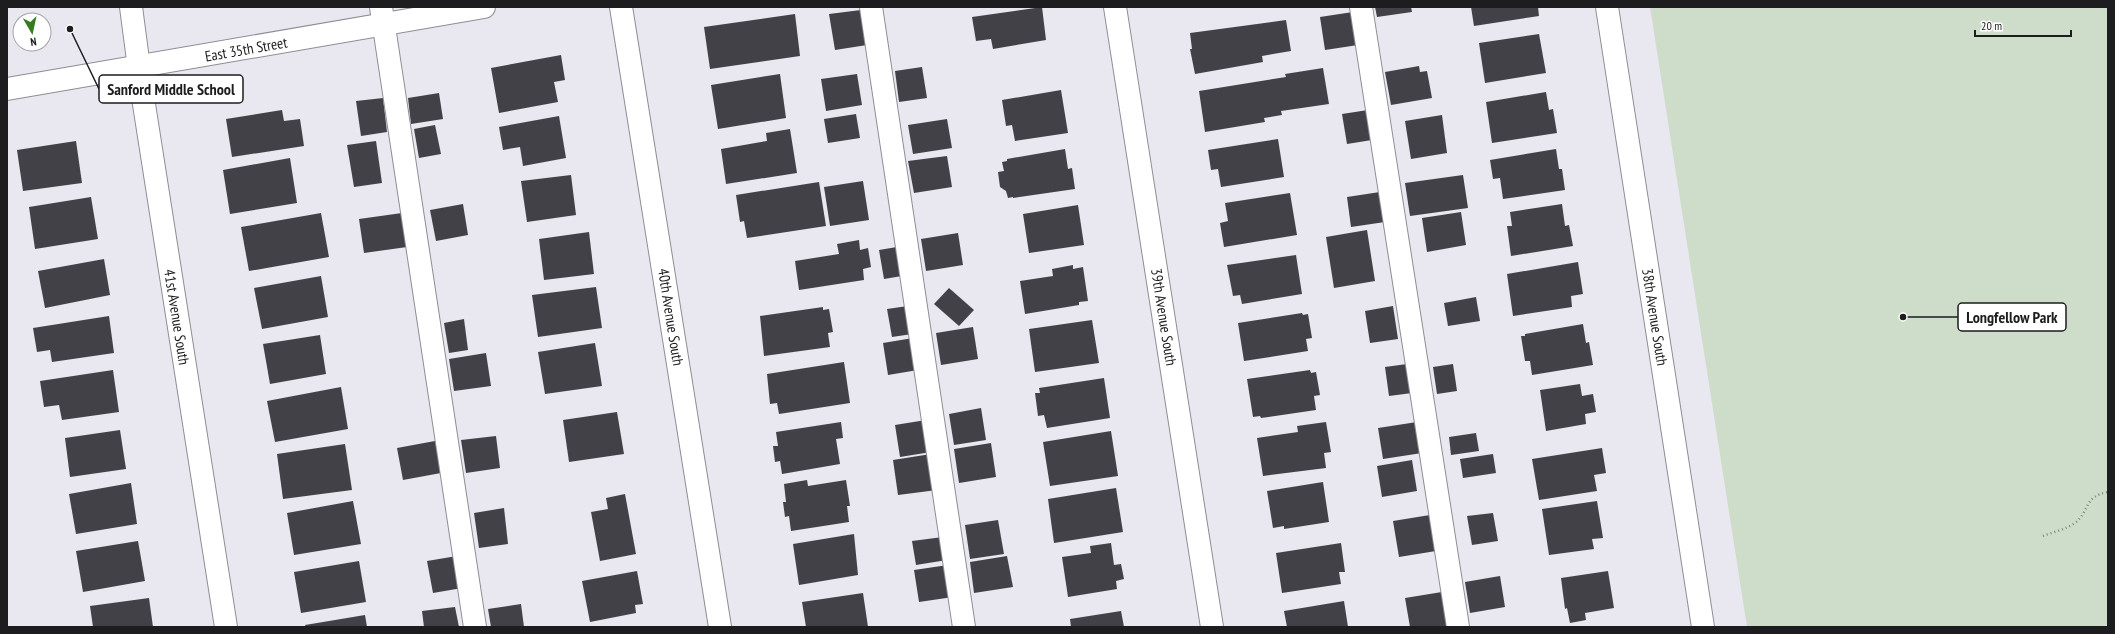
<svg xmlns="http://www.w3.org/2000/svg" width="2115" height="634" font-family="'PT Sans Narrow',sans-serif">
	<rect width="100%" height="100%" fill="#e9e7f0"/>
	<polygon fill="#ceddca" points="1650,7 2108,7 2108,627 1747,627"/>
	<g fill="#424148">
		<polygon points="1042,7 1046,40 993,49 991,39 976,41 972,17"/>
		<polygon points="1375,7 1411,7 1412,12 1377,17"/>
		<polygon points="1471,7 1538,7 1539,16 1474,26"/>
		<polygon points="861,10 867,45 835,50 829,14"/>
		<polygon points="1353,12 1358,45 1325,50 1320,17"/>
		<polygon points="795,14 800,56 710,69 704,27"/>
		<polygon points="1286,20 1291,51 1262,56 1263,62 1195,74 1190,49 1192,49 1190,33"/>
		<polygon points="1539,34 1546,73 1485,83 1479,43"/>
		<polygon points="561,55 565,80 554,82 558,102 499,113 491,68"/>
		<polygon points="1419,66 1420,72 1427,71 1432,98 1391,105 1385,72"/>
		<polygon points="922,67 927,98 899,102 895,71"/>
		<polygon points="1323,68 1329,104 1281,111 1282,115 1264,118 1265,122 1205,132 1199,91 1286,77 1285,74"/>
		<polygon points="780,74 786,118 718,129 711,85"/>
		<polygon points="857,74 862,105 826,111 821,79"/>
		<polygon points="1061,90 1068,133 1015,141 1012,125 1006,126 1002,100"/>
		<polygon points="1546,92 1549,110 1553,109 1557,133 1492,143 1486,102"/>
		<polygon points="439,93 443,119 411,124 408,98"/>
		<polygon points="383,98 387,132 361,136 356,101"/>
		<polygon points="282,110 284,121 300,119 304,146 232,157 226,119"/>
		<polygon points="1368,110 1372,140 1347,144 1342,114"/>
		<polygon points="856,114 860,138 828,143 824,119"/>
		<polygon points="1442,115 1447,153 1411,159 1405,121"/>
		<polygon points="559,116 566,158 523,166 520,147 503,150 499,127"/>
		<polygon points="947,119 952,148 913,154 908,125"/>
		<polygon points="435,125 441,154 419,158 414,129"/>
		<polygon points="790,129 797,173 726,184 721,149 767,141 766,133"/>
		<polygon points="1278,139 1284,177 1221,187 1218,169 1211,170 1208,150"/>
		<polygon points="76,141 82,183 23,191 17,150"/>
		<polygon points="376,141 382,183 354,187 347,145"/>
		<polygon points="1065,149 1068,169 1072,168 1075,189 1013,198 1013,197 1008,198 1006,191 1000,187 998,172 1004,171 1002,162 1007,161 1007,159"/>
		<polygon points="1556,149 1559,169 1562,169 1565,190 1503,199 1500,178 1493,179 1490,160"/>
		<polygon points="947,156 952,187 914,193 908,161"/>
		<polygon points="290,158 297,203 230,214 223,170"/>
		<polygon points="571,175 576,215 527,222 521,181"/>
		<polygon points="1463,175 1468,208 1410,216 1405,183"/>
		<polygon points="863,181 869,220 830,226 824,187"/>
		<polygon points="819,182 826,226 747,238 744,221 740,222 736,195"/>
		<polygon points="1380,192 1385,222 1351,227 1347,197"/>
		<polygon points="1290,193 1297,235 1224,247 1220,223 1228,221 1225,203"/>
		<polygon points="91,197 98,239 35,249 29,207"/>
		<polygon points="463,204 468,235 436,241 430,210"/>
		<polygon points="1562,204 1565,226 1569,225 1573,246 1511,256 1507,226 1512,226 1510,212"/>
		<polygon points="1078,205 1084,245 1029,253 1023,214"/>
		<polygon points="1461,212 1466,245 1427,252 1422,218"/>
		<polygon points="321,213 329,257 249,271 241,227"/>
		<polygon points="402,213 407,247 364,253 359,219"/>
		<polygon points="1367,230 1375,281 1334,288 1326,237"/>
		<polygon points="589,232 594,274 544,280 539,239"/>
		<polygon points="958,233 963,265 926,271 921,239"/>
		<polygon points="859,240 860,250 868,248 871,267 863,269 864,280 799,290 795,261 839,254 837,244"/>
		<polygon points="897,247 902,276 884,279 879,250"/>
		<polygon points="1296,255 1302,294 1242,304 1240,295 1233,296 1227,265"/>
		<polygon points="104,259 110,295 45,308 38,271"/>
		<polygon points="1578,262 1583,294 1571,296 1572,307 1513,316 1507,274"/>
		<polygon points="1073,265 1073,269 1083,267 1088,301 1079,302 1079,305 1025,314 1020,281 1053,276 1052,269"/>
		<polygon points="321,276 328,317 262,329 254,288"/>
		<polygon points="596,287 602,328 538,337 532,295"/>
		<polygon points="949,288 974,310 959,326 934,304"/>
		<polygon points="1476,297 1480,321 1448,326 1444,303"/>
		<polygon points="908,306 912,334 892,337 887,309"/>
		<polygon points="1393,306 1398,339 1370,343 1365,311"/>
		<polygon points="823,307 823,310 829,309 833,332 828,333 830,347 764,356 760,316"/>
		<polygon points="1302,313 1303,315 1308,314 1312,338 1306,339 1308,351 1244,361 1238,323"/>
		<polygon points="109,316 114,353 52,362 50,350 37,352 33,328"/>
		<polygon points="464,319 468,350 449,353 444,323"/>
		<polygon points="1092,320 1099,363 1035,372 1029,329"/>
		<polygon points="1583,324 1586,343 1589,342 1593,365 1532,375 1530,361 1525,361 1521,336 1525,336 1525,334"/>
		<polygon points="973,327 978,359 941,365 936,333"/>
		<polygon points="320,335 326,374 270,384 263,344"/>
		<polygon points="913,338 918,370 888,375 883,343"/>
		<polygon points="595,343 602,386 545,394 538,352"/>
		<polygon points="486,353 491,386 454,391 449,359"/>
		<polygon points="844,362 850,403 779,414 777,403 770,404 767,374"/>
		<polygon points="1407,364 1412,393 1389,396 1385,367"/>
		<polygon points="1453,364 1457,391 1437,394 1433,367"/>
		<polygon points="113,370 119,412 62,420 59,405 44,407 40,381"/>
		<polygon points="1310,370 1311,373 1316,372 1320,395 1314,396 1316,410 1261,418 1260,416 1253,417 1247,379"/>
		<polygon points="1104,378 1110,418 1047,428 1044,415 1038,416 1035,393 1040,393 1039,388"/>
		<polygon points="1580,384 1582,396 1593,394 1596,412 1585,414 1586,424 1546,431 1540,390"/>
		<polygon points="341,387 348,429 275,442 267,401"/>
		<polygon points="981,408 986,440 954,445 949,414"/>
		<polygon points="617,412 624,454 569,462 563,420"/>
		<polygon points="926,420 931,452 900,457 895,425"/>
		<polygon points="841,422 843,438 836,439 840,464 782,474 780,461 775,462 773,446 778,446 776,432"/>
		<polygon points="1326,422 1331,452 1324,453 1326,468 1263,476 1257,438 1298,432 1297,426"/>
		<polygon points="1417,422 1422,453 1383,459 1378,428"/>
		<polygon points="120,430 126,469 70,477 65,438"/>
		<polygon points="1111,431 1118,476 1050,486 1043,442"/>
		<polygon points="1476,433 1479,451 1451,455 1449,437"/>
		<polygon points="496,436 500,468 466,473 461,440"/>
		<polygon points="435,441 441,473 403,480 397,448"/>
		<polygon points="991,443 996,477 959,483 954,449"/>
		<polygon points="345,444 352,490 283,499 277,454"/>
		<polygon points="1602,448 1606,473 1594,475 1597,491 1539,500 1532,459"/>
		<polygon points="931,454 937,490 898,495 893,460"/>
		<polygon points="1493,454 1496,473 1463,478 1460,459"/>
		<polygon points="1412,460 1417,491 1382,497 1377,466"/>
		<polygon points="807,480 808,486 846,480 850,506 847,506 849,522 791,531 789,516 785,517 783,502 786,502 784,484"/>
		<polygon points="1323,482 1329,522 1284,529 1284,526 1273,528 1267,491"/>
		<polygon points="131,483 137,524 76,534 69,494"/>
		<polygon points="1116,488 1123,532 1054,543 1048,499"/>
		<polygon points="625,494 636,554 600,561 591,512 608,509 606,498"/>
		<polygon points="353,501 361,544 294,555 287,513"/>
		<polygon points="1597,501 1603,538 1592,539 1594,549 1549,555 1542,509"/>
		<polygon points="504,508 508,544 479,548 474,513"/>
		<polygon points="1493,513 1498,541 1472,545 1467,516"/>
		<polygon points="1430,515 1436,551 1399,557 1393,521"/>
		<polygon points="998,520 1004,554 970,559 965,525"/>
		<polygon points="854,534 858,575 799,585 793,544"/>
		<polygon points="943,537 947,560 916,565 912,541"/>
		<polygon points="138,541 145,581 83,592 76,551"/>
		<polygon points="1111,543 1114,565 1121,564 1124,579 1116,581 1117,589 1068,597 1062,557 1091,553 1090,546"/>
		<polygon points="1341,543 1345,572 1339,572 1341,584 1282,593 1276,553"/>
		<polygon points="457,556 462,588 433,593 427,561"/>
		<polygon points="1007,556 1013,587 974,593 970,562"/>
		<polygon points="359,561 366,602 301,613 294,572"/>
		<polygon points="948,565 953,597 919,602 914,570"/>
		<polygon points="637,571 643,604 635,605 636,613 590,622 582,581"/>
		<polygon points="1608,571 1614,608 1585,613 1586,620 1570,623 1567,608 1565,609 1561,578"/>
		<polygon points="1500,576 1505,607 1470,613 1465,582"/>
		<polygon points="1442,592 1448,627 1410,627 1405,598"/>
		<polygon points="863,593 868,627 806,627 802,602"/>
		<polygon points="149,598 153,627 93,627 90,606"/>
		<polygon points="1344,601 1348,627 1287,627 1284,611"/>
		<polygon points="521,604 524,627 491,627 488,609"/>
		<polygon points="455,607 459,627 424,627 422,611"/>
		<polygon points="1121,611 1124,627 1071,627 1070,619"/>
		<polygon points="365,615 367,627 306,627 305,625"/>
	</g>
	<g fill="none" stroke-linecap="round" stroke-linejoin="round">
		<g stroke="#8e8d94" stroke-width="24">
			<g id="minor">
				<polyline points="131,7 143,98 226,627"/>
				<polyline points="381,7 475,627"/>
				<polyline points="621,7 720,627"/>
				<polyline points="871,7 964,627"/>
				<polyline points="1115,7 1212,627"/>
				<polyline points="1361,7 1458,627"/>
				<polyline points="1607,7 1703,627"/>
				<polyline points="7,89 484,7"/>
			</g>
		</g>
		<path stroke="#838187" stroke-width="2.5" stroke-dasharray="1 3" stroke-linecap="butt" d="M2043,536c11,-4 23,-7 32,-13 15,-12 9,-27 33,-31"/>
		<use href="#minor" stroke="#fff" stroke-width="22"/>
	</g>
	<g text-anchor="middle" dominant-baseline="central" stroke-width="4" stroke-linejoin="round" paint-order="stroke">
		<g font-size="15" fill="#1d1c1f" stroke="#fff">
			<text transform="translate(246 49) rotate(-10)">East 35th Street</text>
			<text transform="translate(177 317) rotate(81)">41st Avenue South</text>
			<text transform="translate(671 317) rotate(81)">40th Avenue South</text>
			<text transform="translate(1164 317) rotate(81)">39th Avenue South</text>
			<text transform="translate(1655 317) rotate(81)">38th Avenue South</text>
		</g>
	</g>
	<path fill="none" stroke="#1d1c1f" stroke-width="1.5" d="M70 29L99 89M1903 317L1958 317"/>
	<g fill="#1d1c1f" stroke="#fff" stroke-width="1.5">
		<circle cx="70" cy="29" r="4"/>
		<circle cx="1903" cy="317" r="4"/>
	</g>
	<g fill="#fff" stroke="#1d1c1f" stroke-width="1.5">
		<rect x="99" y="75" width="144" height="28" rx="4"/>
		<rect x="1958" y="303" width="108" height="28" rx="4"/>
	</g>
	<g font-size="16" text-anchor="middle" font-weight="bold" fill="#1d1c1f">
		<text x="171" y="95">Sanford Middle School</text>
		<text x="2012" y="323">Longfellow Park</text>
	</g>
	<rect width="2115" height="634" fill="none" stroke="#1d1c1f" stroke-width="16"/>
	<g transform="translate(32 32) rotate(171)"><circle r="19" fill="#ffffff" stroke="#a5a4a5"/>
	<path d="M0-3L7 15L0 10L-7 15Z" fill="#367b1d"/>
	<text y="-6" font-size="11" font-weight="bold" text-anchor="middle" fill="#1d1c1f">N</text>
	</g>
	<path d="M1975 30v6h96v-6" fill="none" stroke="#1d1c1f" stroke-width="2"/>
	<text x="1981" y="30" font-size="12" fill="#1d1c1f" stroke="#ffffff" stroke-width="3" paint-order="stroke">20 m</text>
</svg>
